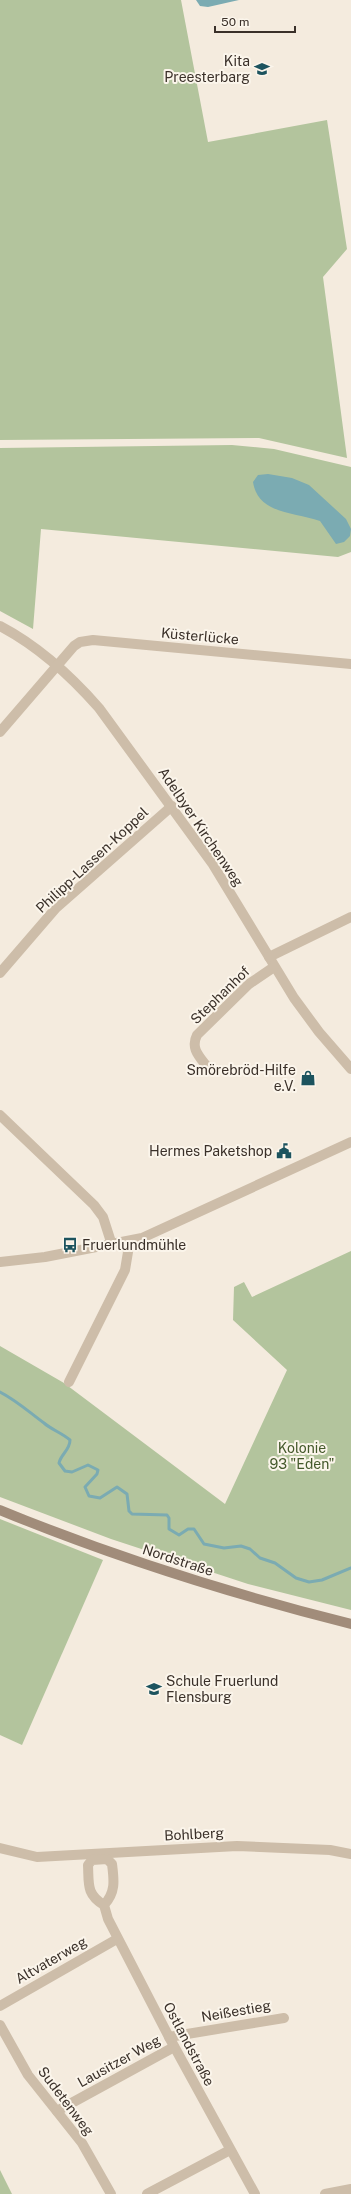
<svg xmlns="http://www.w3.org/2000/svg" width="351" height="2194" font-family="'Public Sans',sans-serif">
	<rect width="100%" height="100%" fill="#f4ebde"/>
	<g fill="#b3c49d">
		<polygon points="0,0 181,0 208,142 327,120 347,249 323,277 347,458 259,438 0,440"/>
		<polygon points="232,445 274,449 351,467 351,552 338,557 41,529 33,629 0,611 0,448"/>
		<polygon points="351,1251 351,1610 248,1584 111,1539 0,1497 0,1346 64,1383 225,1504 287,1370 233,1320 234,1287 244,1282 252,1297"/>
		<polygon points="0,1519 103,1560 22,1745 0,1735"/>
		<polygon points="0,2170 12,2194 0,2194"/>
	</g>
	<g fill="#7babb2">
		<polygon points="196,0 239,0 208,7 200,6"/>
		<path d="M268,474l24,4 17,7 37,34 5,10 -1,7 -6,6 -8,2 -16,-23c-26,-9 -62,-7 -67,-39l5,-7z"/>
	</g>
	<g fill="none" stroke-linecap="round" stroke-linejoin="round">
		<path stroke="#7babb2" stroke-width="3" d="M0,1392c16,8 29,20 44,31 8,7 18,10 26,17 0,10 -9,14 -11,23l6,8 7,1 16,-7 10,5 -1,4 -12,13 4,9 11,2 17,-11 10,7 2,17 3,3 35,1 2,3v11l10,6 9,-6h6l10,15 20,4 17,-2 9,3 10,9 15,5 21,15 13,4 13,-2 29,-12"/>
		<g stroke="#cdbda9" stroke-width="10">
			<path d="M0,626c38,20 71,50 99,82l113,155 82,135 25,34 32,37"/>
			<polyline points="0,732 74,646 80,642 93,640 351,664"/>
			<polyline points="269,957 351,917"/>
			<polyline points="0,973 56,908 172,806"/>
			<path d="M208,1068c-8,-11 -18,-19 -11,-33l52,-51 25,-17"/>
			<polyline points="0,1115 94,1205 103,1217 112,1245"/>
			<polyline points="0,1262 45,1257 142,1238 351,1142"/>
			<polyline points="69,1382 125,1270 128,1252 126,1242"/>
			<polyline points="0,1848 37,1857 237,1846 330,1850 351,1854"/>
			<path d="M104,1905c-18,-11 -15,-21 -16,-40l4,-5 15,-1 5,5c2,16 4,28 -8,41l4,14 61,118 86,157"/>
			<polyline points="0,2006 117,1939"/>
			<polyline points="0,2025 28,2075 82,2143 111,2194"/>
			<polyline points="169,2037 284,2018"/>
			<polyline points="57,2111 174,2047"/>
			<polyline points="147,2194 230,2150"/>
			<polyline points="325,2194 351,2189"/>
		</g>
		<path stroke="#a18c7a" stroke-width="10" d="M0,1510c114,47 232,84 351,114"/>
	</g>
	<defs>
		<g id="school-bare" transform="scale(1.2)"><path d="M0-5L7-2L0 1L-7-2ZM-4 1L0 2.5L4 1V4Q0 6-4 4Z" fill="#1c535e" stroke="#fbf5eb" stroke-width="2.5" paint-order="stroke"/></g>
		<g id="shop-bare" transform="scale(1.2)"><path d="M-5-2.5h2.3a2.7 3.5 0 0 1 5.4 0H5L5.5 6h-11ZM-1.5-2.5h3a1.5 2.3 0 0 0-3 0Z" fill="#1c535e" stroke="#fbf5eb" stroke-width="2.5" paint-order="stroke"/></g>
		<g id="civic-bare" transform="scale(1.2)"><path d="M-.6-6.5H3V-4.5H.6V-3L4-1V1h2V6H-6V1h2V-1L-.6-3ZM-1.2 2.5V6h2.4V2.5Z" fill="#1c535e" stroke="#fbf5eb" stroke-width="2.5" paint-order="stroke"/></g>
		<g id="bus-bare" transform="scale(1.2)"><path d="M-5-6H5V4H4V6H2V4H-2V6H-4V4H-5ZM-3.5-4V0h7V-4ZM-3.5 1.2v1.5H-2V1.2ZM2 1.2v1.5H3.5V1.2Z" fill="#1c535e" stroke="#fbf5eb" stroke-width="2.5" paint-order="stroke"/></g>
	</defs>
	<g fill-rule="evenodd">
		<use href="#school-bare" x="262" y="69"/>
		<use href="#shop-bare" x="308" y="1078"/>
		<use href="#civic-bare" x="284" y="1151"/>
		<use href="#bus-bare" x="70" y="1245"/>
		<use href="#school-bare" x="154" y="1689"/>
	</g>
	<g text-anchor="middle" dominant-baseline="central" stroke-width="4" stroke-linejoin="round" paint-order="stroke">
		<g font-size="14" fill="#3a3029" stroke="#fbf5eb" text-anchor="end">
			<text x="250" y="61">Kita<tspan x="250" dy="16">Preesterbarg</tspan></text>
			<text x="296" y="1070">Smörebröd-Hilfe<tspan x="296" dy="16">e.V.</tspan></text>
			<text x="272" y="1151">Hermes Paketshop</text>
			<text x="82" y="1245" text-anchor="start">Fruerlundmühle</text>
			<text x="166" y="1681" text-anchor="start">Schule Fruerlund<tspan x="166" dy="16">Flensburg</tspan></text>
		</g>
		<g font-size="14" fill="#3a3029" stroke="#fbf5eb">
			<text transform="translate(200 636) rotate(5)">Küsterlücke</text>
			<text transform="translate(201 827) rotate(56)">Adelbyer Kirchenweg</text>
			<text transform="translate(92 860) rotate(-43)">Philipp-Lassen-Koppel</text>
			<text transform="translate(220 995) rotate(-44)">Stephanhof</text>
			<text transform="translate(178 1560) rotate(18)">Nordstraße</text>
			<text transform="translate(194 1834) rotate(-3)">Bohlberg</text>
			<text transform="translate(51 1960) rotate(-30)">Altvaterweg</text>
			<text transform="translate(236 2011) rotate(-10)">Neißestieg</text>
			<text transform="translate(189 2044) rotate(62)">Ostlandstraße</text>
			<text transform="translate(119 2061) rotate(-29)">Lausitzer Weg</text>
			<text transform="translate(66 2101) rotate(53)">Sudetenweg</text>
		</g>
		<g font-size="14" fill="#44592b" stroke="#fbf5eb">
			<text x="302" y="1448">Kolonie<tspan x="302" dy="16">93 "Eden"</tspan></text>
		</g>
	</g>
	<path d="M215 26v6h80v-6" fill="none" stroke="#3a3029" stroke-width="2"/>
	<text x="221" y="26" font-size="12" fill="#3a3029" stroke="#fbf5eb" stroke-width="3" paint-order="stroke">50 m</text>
</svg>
